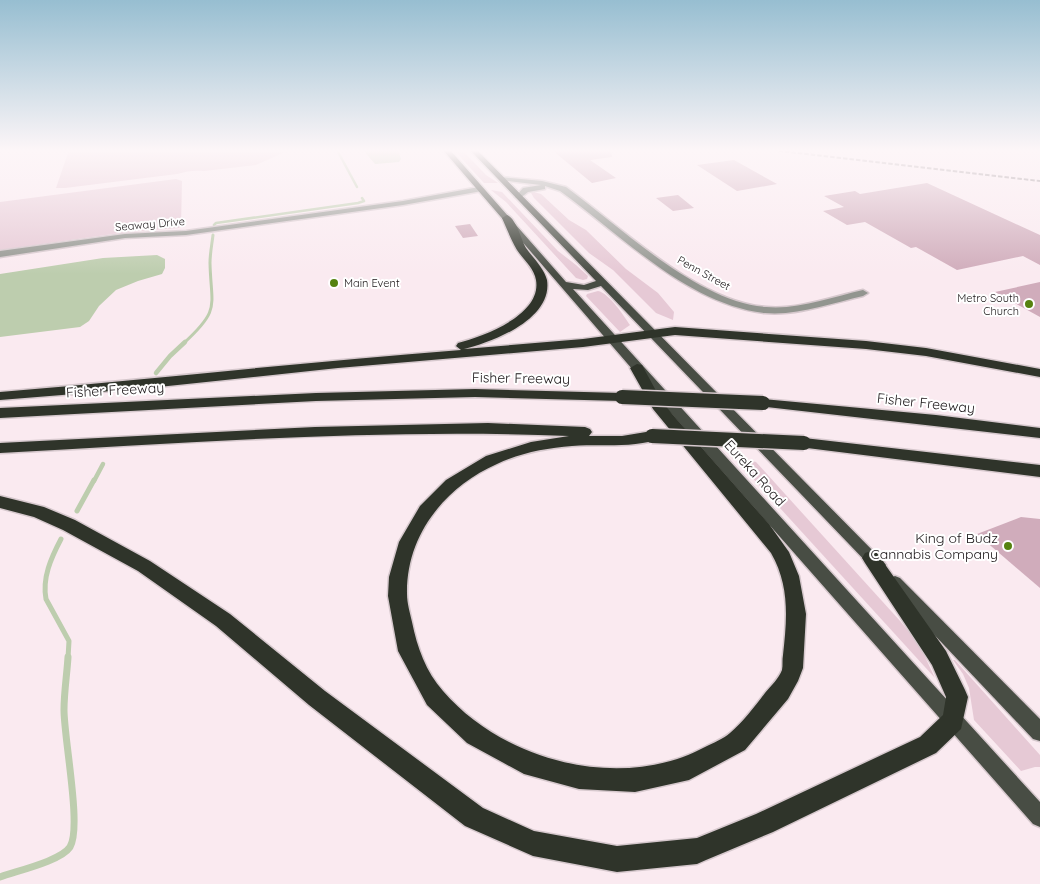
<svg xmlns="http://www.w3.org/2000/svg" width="1040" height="884" font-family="Quicksand,sans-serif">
	<rect width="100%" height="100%" fill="#faeaf0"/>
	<g fill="#e6c9d5">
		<path d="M69,150h228l-12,2 -29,13 -52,6c-10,-1 -17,0 -27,3l-112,14h-9z"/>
		<polygon points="454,150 462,150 486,175 498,183 484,183"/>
		<polygon points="176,179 182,181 181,225 179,228 127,232 0,250 0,202"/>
		<polygon points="491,190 502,192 558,251 576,265 588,276 587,279 583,280 576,278 506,202"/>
		<polygon points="534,192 541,194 569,220 586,230 626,269 658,293 674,312 673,320 656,313 613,270 589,253 534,198 531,193"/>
		<path d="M598,291c11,2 26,25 32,34l-10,7 -34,-36 1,-2z"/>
		<polygon points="747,460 756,462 901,622 919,644 935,678 738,462"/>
		<polygon points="953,660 955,660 1040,755 1040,767 1035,767 1021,771 974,720 969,688 963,674"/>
	</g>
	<g fill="#bdcdae">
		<polygon points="363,150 398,150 401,159 399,162 375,164"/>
		<polygon points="157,255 165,259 165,268 162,274 138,281 116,290 99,306 89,321 80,327 0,337 0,274 103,258"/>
	</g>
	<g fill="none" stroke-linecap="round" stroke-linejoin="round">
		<g stroke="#bdcdae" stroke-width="2.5">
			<polyline points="337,150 357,187"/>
			<polyline points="214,225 216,223 358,203 364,201 362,198"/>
		</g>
		<path stroke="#bdcdae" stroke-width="3" d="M184,343c37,-34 27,-36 26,-80 0,-10 2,-19 3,-28"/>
		<g stroke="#bdcdae" stroke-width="4.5">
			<polyline points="156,373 170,356 185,342"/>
			<polyline points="94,481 103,464"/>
		</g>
		<g stroke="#bdcdae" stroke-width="5">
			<polyline points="77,511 94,480"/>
			<path d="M61,539c-10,19 -19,39 -15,60l23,42 -1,17"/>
		</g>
		<path stroke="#bdcdae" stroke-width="7" d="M0,877c16,-6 61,-16 70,-30 12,-19 -6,-108 -6,-137 0,-18 3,-36 4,-53"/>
	</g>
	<g fill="#d0acbb">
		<polygon points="552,150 611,150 612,157 590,160 616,178 592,183"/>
		<polygon points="734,160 777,184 737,191 697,165"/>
		<polygon points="927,183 1040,235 1040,265 1023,256 957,270 916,247 911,248 865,222 847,225 823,211 844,207 824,196 855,191 860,194"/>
		<polygon points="678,195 694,208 673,211 656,198"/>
		<polygon points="470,224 478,236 463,238 455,226"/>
		<polygon points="1040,282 1040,317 995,292"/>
		<polygon points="1021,517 1040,519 1040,588 977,534"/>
	</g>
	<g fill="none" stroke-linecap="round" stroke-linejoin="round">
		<g stroke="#d6c8cd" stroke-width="3">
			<g id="minor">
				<path d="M501,177l41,4 24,6c55,40 131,115 200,120 32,3 66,-10 97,-17l5,3 -5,3c-31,7 -66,20 -98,17 -77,-8 -145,-79 -205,-122l-15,-5v3l-17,3 -9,7 -4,-2 8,-9 18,-3 -42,-5v-2z"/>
				<polygon points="479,187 483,189 482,191 403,205 186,235 125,238 0,257 0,251 125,234 186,231 403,201"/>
			</g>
		</g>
		<g stroke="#d6c8cd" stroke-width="3">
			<g id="major">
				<polygon points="443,150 450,150 566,282 584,285 596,281 470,150 477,150 883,561 886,565 883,569 878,571 873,569 601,286 588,290 573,289 1040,802 1040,827 1033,824 633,370"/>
				<polygon points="895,576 900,578 1040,719 1040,741 1033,739 890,588 887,583 890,578"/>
			</g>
		</g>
		<g stroke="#d6c8cd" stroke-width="3">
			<g id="highway">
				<path d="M507,215c9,3 14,24 19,33 7,10 18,20 21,32 6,39 -54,62 -83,69l119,-10 92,-12 191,14 60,7 114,21v8l-114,-21 -60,-7 -191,-14 -92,12 -245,21 -189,20 -149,12v-8c154,-13 307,-30 461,-42l-5,-4 2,-3c26,-7 84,-28 78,-63 -2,-12 -13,-21 -19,-30 -6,-10 -10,-21 -15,-32z"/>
				<path d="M637,364l5,1 19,35 12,15 96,109 20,28 10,24 7,38 -3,54 -5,13 -10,18 -43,51 -56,30 -54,12 -56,-3 -55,-15 -57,-31 -40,-38 -29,-54 -10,-55 1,-19 10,-35 21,-36 26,-26 40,-24 45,-14 38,-6c-190,-8 -380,7 -569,17v-10l315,-16 173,-4 97,4 5,2 2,3 -3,4h33l30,-5 5,1 2,4 -2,4c-29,8 -56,4 -85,6 -26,2 -52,7 -75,18 -52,23 -91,71 -90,130 0,9 3,19 5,28 5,25 14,50 31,69 61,71 179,101 262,56 8,-4 18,-8 25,-14 13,-11 25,-27 35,-40 6,-7 14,-15 17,-23 1,-5 0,-10 1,-15 4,-36 7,-69 -12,-102l-118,-144 -23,-41z"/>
				<polygon points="475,389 622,393 627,394 629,397 627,400 622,401 475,397 316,401 0,418 0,408 316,393"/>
				<polygon points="763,399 936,415 1040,428 1040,438 758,406 756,403 758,400"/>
				<polygon points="804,438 1040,465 1040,477 799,447 796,443 799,439"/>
				<polygon points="0,496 44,507 75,520 150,561 230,614 325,691 483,808 534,831 617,846 697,838 756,814 920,737 943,715 946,697 932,665 865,563 862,558 865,553 871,551 877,553 946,651 965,690 968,697 961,729 936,753 773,832 706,860 697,864 617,872 533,856 465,826 309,705 216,626 138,571 63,530 34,517 0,508"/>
			</g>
		</g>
		<use href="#minor" fill="#92958f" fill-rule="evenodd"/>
		<use href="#major" fill="#484d44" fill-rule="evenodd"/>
		<use href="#highway" fill="#2f342a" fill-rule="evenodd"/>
		<polyline stroke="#857b7f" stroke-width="2" stroke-dasharray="4.5 2" stroke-linecap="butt" points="772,150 1040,181"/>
		<g stroke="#d6c8cd" stroke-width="17" stroke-linecap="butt">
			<g id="highway-bridge">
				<polyline points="622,397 763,403"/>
				<polyline points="652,436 804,443"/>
			</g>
		</g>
		<use href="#highway-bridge" stroke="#2f342a" stroke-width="14"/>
	</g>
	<linearGradient id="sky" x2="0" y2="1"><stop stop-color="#97bed1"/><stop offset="0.55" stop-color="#fdf6f8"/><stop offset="1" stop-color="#fdf6f8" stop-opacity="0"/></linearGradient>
	<rect width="1040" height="274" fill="url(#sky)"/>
	<g fill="#55820f" stroke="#fff" stroke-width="2">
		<circle cx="334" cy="283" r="5"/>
		<circle cx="1029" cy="304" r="5"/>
		<circle cx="1008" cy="546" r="5"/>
	</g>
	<g text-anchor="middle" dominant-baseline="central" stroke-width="4" stroke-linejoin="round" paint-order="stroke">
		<g font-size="11" fill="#1b1618" stroke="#fff">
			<text transform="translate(150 224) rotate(-5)">Seaway Drive</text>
			<text transform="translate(704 273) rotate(29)">Penn Street</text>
		</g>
		<g font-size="11" fill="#1b1618" stroke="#fff" text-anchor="start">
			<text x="344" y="283">Main Event</text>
			<text x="1019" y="298" text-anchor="end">Metro South<tspan x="1019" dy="13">Church</tspan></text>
		</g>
		<g font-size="14" fill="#1b1618" stroke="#fff">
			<text transform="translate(521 378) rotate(1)">Fisher Freeway</text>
			<text transform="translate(115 390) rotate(-3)">Fisher Freeway</text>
			<text transform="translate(926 403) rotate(6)">Fisher Freeway</text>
			<text transform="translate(755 473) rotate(48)">Eureka Road</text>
		</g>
		<g font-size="14" fill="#1b1618" stroke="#fff" text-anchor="end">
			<text x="998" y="538">King of Budz<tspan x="998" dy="16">Cannabis Company</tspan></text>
		</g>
	</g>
</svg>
